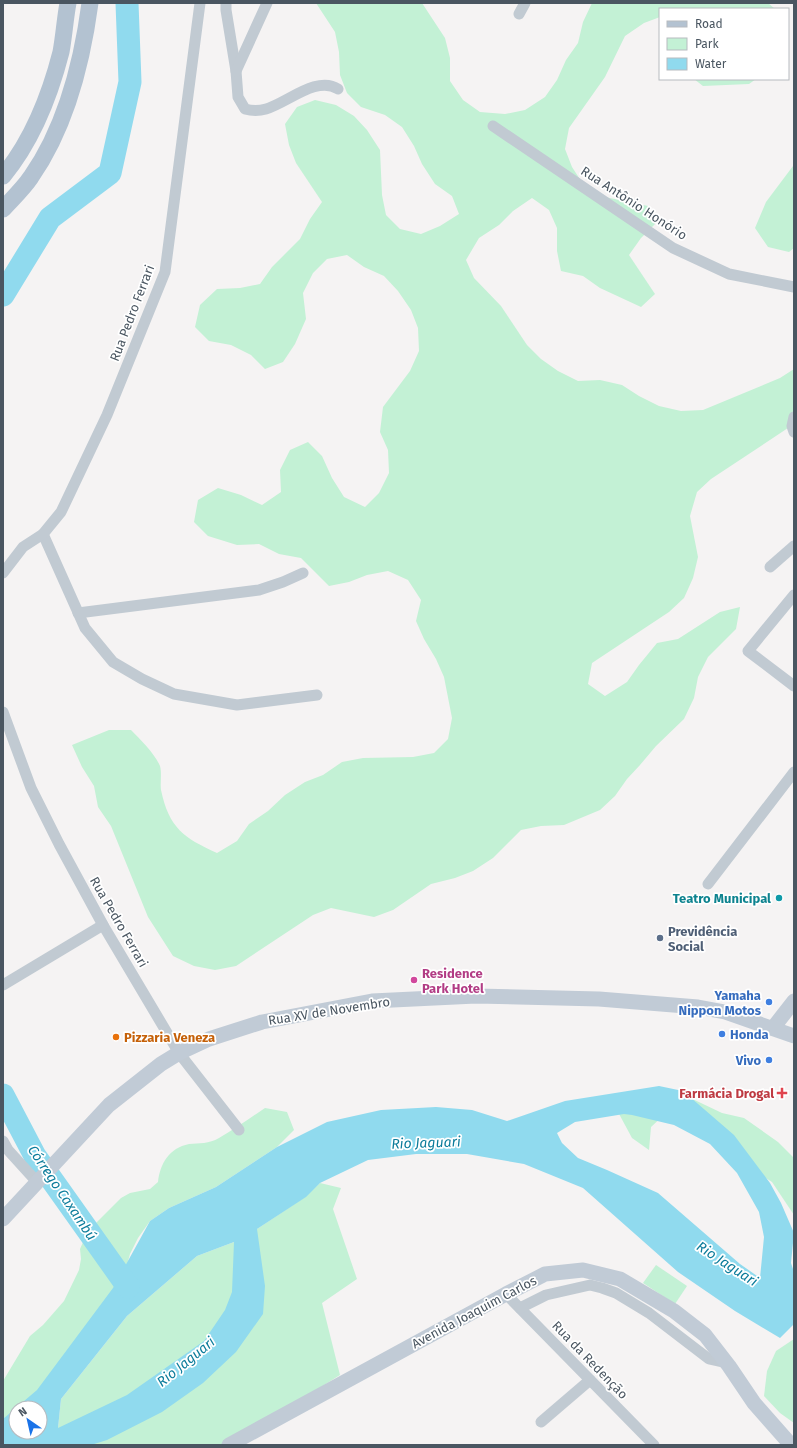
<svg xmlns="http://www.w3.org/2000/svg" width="797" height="1448" font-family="'Fira Sans',sans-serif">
	<rect width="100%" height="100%" fill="#f5f3f3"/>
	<g fill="#c3f1d5">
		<path d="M316,3h106l23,35 5,20v23l13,19 17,12 25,2 20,-4 20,-13 12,-17 9,-20 12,-17 5,-21 9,-19h176l7,6h-115v8l-16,6 -19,13 -20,41 -36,51 -4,21 7,18 13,20 20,10 43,9 7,18 -14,14 -12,17 26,39 -14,13 -41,-19 -17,-12 -22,-5 -4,-20v-23l-8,-18 -17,-12 -19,13 -14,14 -20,13 -13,22 8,18 27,28 26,39 14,14 17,12 20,10 22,-1 22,5 17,11 20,10 22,5 22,-1 77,-32 14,-9v55l-83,55 -14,13 -7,24 8,41 -5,21 -9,20 -15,14 -77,51 -4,21 17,12 22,-14 12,-17 18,-22 21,-4 42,-27 20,-5 -4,22 -28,28 -10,20 -4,21 -10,21 -28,27 -16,19 -13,14 -12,17 -15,14 -36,15 -23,1 -20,4 -28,28 -20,13 -18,7 -24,6 -38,26 -19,7 -43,-9 -18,7 -77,51 -21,4 -21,-4 -21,-10 -25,-39 -37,-91 -13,-19 -4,-21 -12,-19 -10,-22 37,-15h22c9,9 24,24 29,36 2,7 0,17 1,24 8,38 23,48 56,63l20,-12 12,-17 19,-13 17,-16 20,-13 18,-7 19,-13 21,-4 50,-1 21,-4 14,-14 4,-21 -8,-41 -8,-18 -12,-20 -8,-18 5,-21 -13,-20 -20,-9 -21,4 -18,7 -20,4 -28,-28 -22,-4 -20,-10 -22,1 -29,-9 -14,-14 4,-22 20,-12 23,7 21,10 19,-13 -1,-22 10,-20 18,-8 14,14 10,22 12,19 21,10 14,-14 10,-20 -1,-23 -8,-18 3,-25 27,-36 9,-20 -1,-23 -7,-18 -13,-19 -14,-15 -20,-9 -17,-12 -20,4 -14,14 -10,20 3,26 -11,25 -12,18 -18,7 -14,-14 -20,-10 -22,-4 -14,-14 5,-22 17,-16 23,-1 20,-4 12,-17 28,-28 10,-20 12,-17 -26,-39 -7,-18 -4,-21 12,-17 18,-7 21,5 18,11 13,14 13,20 2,45 4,20 14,14 21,5 19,-8 19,-12 -7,-18 -17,-12 -13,-20 -8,-18 -12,-19 -17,-12 -24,-8 -14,-14 -7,-18 -1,-23 -4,-20z"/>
		<polygon points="694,79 756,79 749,84 703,86"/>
		<polygon points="794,161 794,248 789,252 768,247 755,228 766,202 793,166"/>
		<polygon points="682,1094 722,1113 744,1118 778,1142 794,1158 794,1215 772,1182 666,1113 651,1127 649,1150 632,1138 611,1099"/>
		<path d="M265,1108l22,4 7,18 -17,17 -61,40 -47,21 -19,13 -12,17 -8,16 -9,32 -79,110 -26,12 -13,14v-41l27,-45 13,-11 21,-24 15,-31 2,-11 -1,-10 8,-18 33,-33 9,-5 20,-4 8,-7c2,-18 11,-34 31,-38 10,-1 20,0 30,-6 16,-9 31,-20 46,-30z"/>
		<polygon points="320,1183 341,1188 333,1209 357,1279 322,1303 340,1375 267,1421 223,1445 41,1445 58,1428 61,1399 127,1316 197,1256 242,1239 305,1197"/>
		<polygon points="656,1265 687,1286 675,1304 643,1283"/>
		<polygon points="794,1339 794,1423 780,1413 764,1396 767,1371 776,1351"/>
	</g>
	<path fill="#90daee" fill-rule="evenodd" d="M659,1086l24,5 51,44 36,48 11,20 13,30 -3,30 3,9v52l-14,14 -45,-27 -57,-39 -95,-84 -59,-24 -57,-10h-51l-48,6 -48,23 -14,14 -49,32 8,57 -2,28 -27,38 -33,31 -41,29 -55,28 -16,5h-88v-26l34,-29 76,-102 37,-67 19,-13 47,-21 61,-40 50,-25 54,-12 55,-3 36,3 35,11 58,-20zM624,1114l8,1 42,10 36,19 27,29 22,39 5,25 -4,41 -20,-14 -82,-71 -51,-23 -29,-12 -16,-15 -5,-10 18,-11zM234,1242l-2,50 -7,18 -21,31 -77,54 -69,33 3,-29 66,-83 70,-60zM16,1408h24v24h-24z"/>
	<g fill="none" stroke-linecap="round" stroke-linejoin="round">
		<g stroke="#90daee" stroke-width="23">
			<polyline points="3,295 50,218 110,173 130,82 127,3"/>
			<polyline points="3,1095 35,1156 128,1287"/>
		</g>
		<g stroke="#c1cad2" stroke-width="11">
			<path d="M226,3v7l10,61 2,26 7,12c7,2 14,2 21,0 21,-6 51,-34 72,-20"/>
			<polyline points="519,14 525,3"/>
			<polyline points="236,71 267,3"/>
			<polyline points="493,126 673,248 729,274 794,287"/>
			<polyline points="794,417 792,426 794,432"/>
			<polyline points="43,534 85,628 113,662 142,679 174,694 237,705 317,695"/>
			<polyline points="770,567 794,546"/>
			<polyline points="3,573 23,547 43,534 61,512 107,415 165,272 200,3"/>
			<polyline points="794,595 748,651 794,686"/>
			<polyline points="78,613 259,590 283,582 303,573"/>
			<polyline points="3,712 31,788 59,844 103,925 179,1053 239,1130"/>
			<polyline points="708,884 794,772"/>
			<polyline points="3,985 103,925"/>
			<polyline points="3,1141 8,1150 37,1182"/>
			<polyline points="506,1294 654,1445"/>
			<polyline points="520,1308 546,1295 590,1285 602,1288 616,1293 649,1313 709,1359 727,1363"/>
			<polyline points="541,1422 590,1380"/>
		</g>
		<g stroke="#c1cbd6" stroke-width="15">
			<polyline points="773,1028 794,1001"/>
			<polyline points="3,1219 109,1105 161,1064 179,1053 209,1039 262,1022 372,1001 476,996 599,999 698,1007 725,1012 794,1036"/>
			<polyline points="229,1445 506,1294 545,1274 583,1270 620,1279 674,1311 705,1335 729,1366 754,1403 791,1445"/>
		</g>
		<g stroke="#b3c2d1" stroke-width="17">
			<path d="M3,176c29,-35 47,-81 58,-124 3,-16 4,-33 7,-49"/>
			<path d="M3,209c9,-10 20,-20 28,-32 35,-50 51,-114 59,-174"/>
		</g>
	</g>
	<circle fill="#0f9aa8" stroke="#fff" stroke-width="1.5" cx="779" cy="898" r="4"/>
	<circle fill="#5c6f8a" stroke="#fff" stroke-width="1.5" cx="660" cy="938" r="4"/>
	<circle fill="#d1479c" stroke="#fff" stroke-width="1.5" cx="414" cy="980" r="4"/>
	<g fill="#3f7fe0" stroke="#fff" stroke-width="1.5">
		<circle cx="769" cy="1002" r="4"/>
		<circle cx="722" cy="1034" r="4"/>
		<circle cx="769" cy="1060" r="4"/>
	</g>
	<circle fill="#e8710a" stroke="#fff" stroke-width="1.5" cx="116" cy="1037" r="4"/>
	<path fill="#e0444e" stroke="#fff" stroke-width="1.5" d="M780 1087h4v4h4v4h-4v4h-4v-4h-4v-4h4z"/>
	<g text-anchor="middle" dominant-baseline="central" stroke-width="3.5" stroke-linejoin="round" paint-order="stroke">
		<g font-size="13" fill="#4a5661" stroke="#fff">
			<text transform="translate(634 203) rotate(33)">Rua Antônio Honório</text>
			<text transform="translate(132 313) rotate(-69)">Rua Pedro Ferrari</text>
			<text transform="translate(119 922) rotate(60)">Rua Pedro Ferrari</text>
			<text transform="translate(329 1011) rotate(-9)">Rua XV de Novembro</text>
			<text transform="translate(474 1312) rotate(-28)">Avenida Joaquim Carlos</text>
			<text transform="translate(590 1360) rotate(46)">Rua da Redenção</text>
		</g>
		<g font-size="13" font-weight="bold" fill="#0d838f" stroke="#fff" text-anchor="end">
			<text x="771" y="898">Teatro Municipal</text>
		</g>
		<g font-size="13" font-weight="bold" fill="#4e5e75" stroke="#fff" text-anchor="start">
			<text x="668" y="931">Previdência<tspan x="668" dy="15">Social</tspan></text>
		</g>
		<g font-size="13" font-weight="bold" fill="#b23c85" stroke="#fff" text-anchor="start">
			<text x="422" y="973">Residence<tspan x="422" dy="15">Park Hotel</tspan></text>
		</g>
		<g font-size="13" font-weight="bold" fill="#366cbe" stroke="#fff" text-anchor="end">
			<text x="761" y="995">Yamaha<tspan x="761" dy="15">Nippon Motos</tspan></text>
			<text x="730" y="1034" text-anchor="start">Honda</text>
			<text x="761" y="1060">Vivo</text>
		</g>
		<g font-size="13" font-weight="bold" fill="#c56008" stroke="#fff" text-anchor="start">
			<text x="124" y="1037">Pizzaria Veneza</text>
		</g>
		<g font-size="13" font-weight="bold" fill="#be3a42" stroke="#fff" text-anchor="end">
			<text x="774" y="1093">Farmácia Drogal</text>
		</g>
		<g font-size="14" font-style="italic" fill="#0c7c9b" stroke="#fff">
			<text transform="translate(426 1143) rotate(-2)">Rio Jaguari</text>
			<text transform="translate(62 1193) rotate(56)">Córrego Caxambú</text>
			<text transform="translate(727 1264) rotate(33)">Rio Jaguari</text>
			<text transform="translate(186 1362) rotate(-39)">Rio Jaguari</text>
		</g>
	</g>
	<rect width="797" height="1448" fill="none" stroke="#4a5661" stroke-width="8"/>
	<rect x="659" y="8" width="130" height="72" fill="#ffffff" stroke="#b7bbc0"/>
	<rect x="667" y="21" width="20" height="6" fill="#b3c2d1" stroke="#b7bbc0"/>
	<text x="695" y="28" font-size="12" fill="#4a5661">Road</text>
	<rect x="667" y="38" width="20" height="12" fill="#c3f1d5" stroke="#b7bbc0"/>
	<text x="695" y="48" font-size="12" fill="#4a5661">Park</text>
	<rect x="667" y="58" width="20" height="12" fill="#90daee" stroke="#b7bbc0"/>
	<text x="695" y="68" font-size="12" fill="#4a5661">Water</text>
	<g transform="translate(28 1420) rotate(326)"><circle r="19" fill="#ffffff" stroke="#b7bbc0"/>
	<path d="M0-3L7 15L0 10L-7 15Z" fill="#1a73e8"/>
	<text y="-6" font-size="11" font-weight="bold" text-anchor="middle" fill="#4a5661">N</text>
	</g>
</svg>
